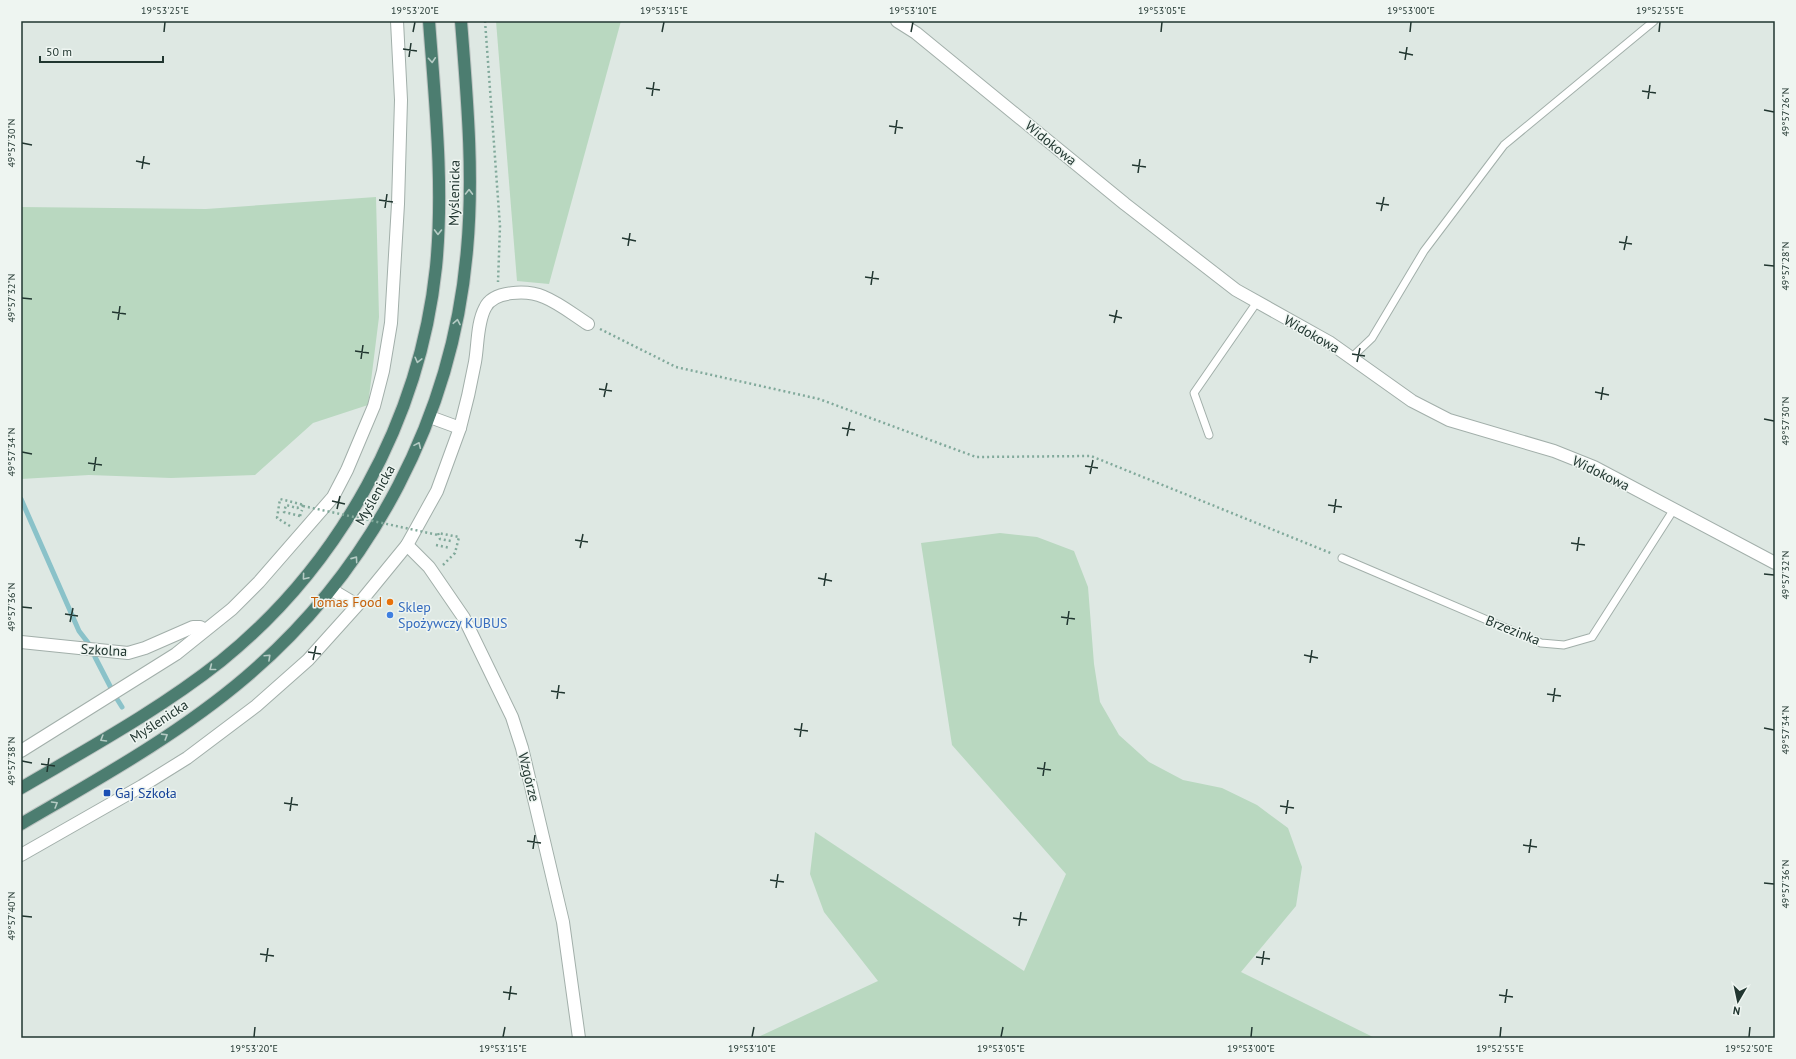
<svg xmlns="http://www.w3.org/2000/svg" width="1796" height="1059" font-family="'PT Sans',sans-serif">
	<rect width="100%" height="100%" fill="#dee8e3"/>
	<g fill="#b9d8c0">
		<polygon points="496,21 621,21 549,284 517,281"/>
		<polygon points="376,197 379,317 368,405 313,423 255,475 171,478 89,475 21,479 21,207 206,209"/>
		<polygon points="1000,533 1037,537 1074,551 1088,587 1094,664 1100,702 1119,735 1149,762 1183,780 1222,788 1257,805 1288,828 1302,867 1296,906 1241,972 1375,1038 756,1038 878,981 824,912 810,874 815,832 1024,971 1066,874 952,745 921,543"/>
	</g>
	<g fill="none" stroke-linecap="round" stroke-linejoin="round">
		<g stroke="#8ac2c9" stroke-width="5">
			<polyline points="21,499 79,631 89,644"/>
			<polyline points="95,657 111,688"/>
			<polyline points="117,699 122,707"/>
		</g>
		<g stroke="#a2afaa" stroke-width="9">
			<g id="service">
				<polyline points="1351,358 1372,338 1424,251 1504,145 1654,21"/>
				<polyline points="1209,435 1194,393 1257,302"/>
				<polyline points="1342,558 1541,643 1564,645 1592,637 1674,509"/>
			</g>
		</g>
		<g stroke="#a2afaa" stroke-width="14">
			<g id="minor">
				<polyline points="897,21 916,33 1125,204 1236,290 1329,342 1412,401 1449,420 1554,451 1594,467 1775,563"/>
				<path d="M460,428c6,-22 11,-44 15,-66 3,-17 2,-39 10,-54 8,-18 43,-18 59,-11 15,6 30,18 44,27"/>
				<polyline points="407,545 429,567 464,618 512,717 522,748 563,922 579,1038"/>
				<polyline points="332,590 357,605"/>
				<polyline points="21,642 128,653 145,648 193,627 200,627 205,630"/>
				<polyline points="21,751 176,654 232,609 259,582 333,497 347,470 374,406 383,371 391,323 398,204 401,100 397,21"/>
				<polyline points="21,855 142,786 187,758 256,706 308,660 362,600 407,545 437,491 460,428 430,417"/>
			</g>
		</g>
		<g stroke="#bcc3c1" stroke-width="14">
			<g id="trunk">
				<path d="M21,788c68,-40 138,-78 200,-127 119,-96 199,-241 215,-394 8,-81 -1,-165 -7,-246"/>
				<path d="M21,824c77,-45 157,-89 225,-147 126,-107 207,-262 221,-427 7,-76 0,-153 -6,-229"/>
			</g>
		</g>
		<g stroke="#81a99b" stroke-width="2.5" stroke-dasharray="2 3" stroke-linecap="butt">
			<polyline points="485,21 500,226 498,282"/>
			<polyline points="600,329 676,367 819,399 976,457 1091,456 1333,554"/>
			<polyline points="290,526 277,518 280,499 304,505 297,508 286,505 284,512 300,516"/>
			<polyline points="436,545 450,548"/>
			<polyline points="443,565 455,553 459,537 438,533 440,539 451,541"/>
		</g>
		<use href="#service" stroke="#fff" stroke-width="7"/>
		<use href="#minor" stroke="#fff" stroke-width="12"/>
		<use href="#trunk" stroke="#4c7d70" stroke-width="12"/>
		<g stroke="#81a99b" stroke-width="2.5" stroke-dasharray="2 3" stroke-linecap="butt">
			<polyline points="303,506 438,535"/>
			<polyline points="300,516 302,510"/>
		</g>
	</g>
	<defs><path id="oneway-chevron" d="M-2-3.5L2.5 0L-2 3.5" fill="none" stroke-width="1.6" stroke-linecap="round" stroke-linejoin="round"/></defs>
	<g stroke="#b5cbc4">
		<use href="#oneway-chevron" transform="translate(432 60) rotate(86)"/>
		<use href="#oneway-chevron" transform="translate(469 192) rotate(-89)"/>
		<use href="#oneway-chevron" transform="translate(438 232) rotate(91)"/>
		<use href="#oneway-chevron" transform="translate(457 322) rotate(-79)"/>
		<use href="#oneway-chevron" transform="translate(418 360) rotate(104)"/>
		<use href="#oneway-chevron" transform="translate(418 445) rotate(-66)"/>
		<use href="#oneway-chevron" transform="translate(355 559) rotate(-55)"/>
		<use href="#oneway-chevron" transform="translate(305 577) rotate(130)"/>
		<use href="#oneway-chevron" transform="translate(268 657) rotate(-43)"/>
		<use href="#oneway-chevron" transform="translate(212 668) rotate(142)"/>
		<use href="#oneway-chevron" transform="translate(165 736) rotate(-32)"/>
		<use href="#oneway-chevron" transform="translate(103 739) rotate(149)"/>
		<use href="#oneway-chevron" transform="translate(55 804) rotate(-31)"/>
	</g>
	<path fill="none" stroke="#213630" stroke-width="1.5" d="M164,32l1,-10M413,32l2,-10M662,32l2,-10M911,32l2,-10M1161,32l1,-10M1410,32l1,-10M1659,32l1,-10M403,49l14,2M1399,52l14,3M409,57l2,-14M1405,60l2,-13M646,88l14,2M1642,91l14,2M652,96l2,-14M1648,99l2,-14M1764,110l10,2M889,126l14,2M895,134l2,-14M22,143l10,2M136,161l14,3M1132,165l14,2M142,169l2,-13M1138,173l2,-14M379,200l14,2M1376,203l13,2M385,208l2,-14M1381,211l3,-14M622,238l14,3M1619,242l13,2M628,246l2,-13M1624,250l3,-14M1764,265l10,1M865,277l14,2M871,285l2,-14M22,298l10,1M112,312l14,2M1109,315l13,3M118,320l2,-14M1114,323l3,-13M355,351l14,2M1352,354l13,2M361,359l2,-14M1357,362l3,-14M599,389l13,2M1595,392l14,3M604,397l3,-14M1601,400l2,-13M1764,419l10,2M842,428l13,2M847,436l3,-14M22,452l10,2M88,463l14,2M1085,466l13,2M94,471l2,-14M1090,474l3,-14M332,501l13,3M1328,505l14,2M337,509l3,-13M1334,513l2,-14M575,540l13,2M1571,543l14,2M580,548l3,-14M1577,551l2,-14M1764,574l10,1M818,578l14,3M824,586l2,-13M22,607l10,1M65,614l13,2M1061,617l14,2M70,622l3,-14M1067,625l2,-14M308,652l13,2M1304,655l14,3M313,660l3,-14M1310,663l2,-13M551,691l14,2M1547,694l14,2M557,699l2,-14M1553,702l2,-14M1764,728l10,2M794,729l14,2M800,737l2,-14M22,761l10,2M41,764l14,2M1037,768l14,2M47,772l2,-14M1043,776l2,-14M284,803l14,2M1280,806l14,2M290,811l2,-14M1286,814l2,-14M527,841l14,2M1523,845l14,2M533,849l2,-14M1529,853l2,-14M770,880l14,2M1764,883l10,1M776,888l2,-14M22,916l10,1M1013,918l14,2M1019,926l2,-14M260,954l14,2M1256,957l14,2M266,962l2,-14M1262,965l2,-14M503,992l14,2M1499,995l14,2M509,1000l2,-14M1505,1003l2,-14M254,1037l1,-10M503,1037l2,-10M752,1037l2,-10M1001,1037l2,-10M1251,1037l1,-10M1500,1037l1,-10M1749,1037l1,-10"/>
	<circle fill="#e8710a" stroke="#eef5f1" stroke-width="1.5" cx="390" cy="602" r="4"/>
	<circle fill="#3f7fe0" stroke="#eef5f1" stroke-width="1.5" cx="390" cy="615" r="4"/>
	<rect fill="#1a4fb4" stroke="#eef5f1" stroke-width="1.5" x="103" y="789" width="8" height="8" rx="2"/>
	<g text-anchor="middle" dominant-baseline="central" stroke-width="3" stroke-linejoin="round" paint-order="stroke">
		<g font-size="14" fill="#213630" stroke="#eef5f1">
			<text transform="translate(1051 143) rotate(39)">Widokowa</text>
			<text transform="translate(454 193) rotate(-89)">Myślenicka</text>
			<text transform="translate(1312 334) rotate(30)">Widokowa</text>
			<text transform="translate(1601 473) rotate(26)">Widokowa</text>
			<text transform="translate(375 495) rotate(-61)">Myślenicka</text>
			<text transform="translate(1513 630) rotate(22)">Brzezinka</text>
			<text transform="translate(104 650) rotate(3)">Szkolna</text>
			<text transform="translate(159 721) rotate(-33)">Myślenicka</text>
			<text transform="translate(529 777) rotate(76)">Wzgórze</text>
		</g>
		<g font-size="14" fill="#c56008" stroke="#eef5f1" text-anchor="end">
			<text x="382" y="602">Tomas Food</text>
		</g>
		<g font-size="14" fill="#366cbe" stroke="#eef5f1" text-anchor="start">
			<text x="398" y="607">Sklep<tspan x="398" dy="16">Spożywczy KUBUS</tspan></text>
		</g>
		<g font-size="14" fill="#164399" stroke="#eef5f1" text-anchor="start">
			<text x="115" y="793">Gaj Szkoła</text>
		</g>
	</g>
	<rect width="1796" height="1059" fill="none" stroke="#eef5f1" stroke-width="44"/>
	<g transform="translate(1738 1001) rotate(189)" stroke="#eef5f1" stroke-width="3" paint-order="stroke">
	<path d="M0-3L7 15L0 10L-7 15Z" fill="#213630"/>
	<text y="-6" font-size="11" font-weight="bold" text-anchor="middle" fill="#213630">N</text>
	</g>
	<path d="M40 56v6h123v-6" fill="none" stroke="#213630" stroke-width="2"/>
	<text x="46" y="56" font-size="12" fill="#213630" stroke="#eef5f1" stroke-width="3" paint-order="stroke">50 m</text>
	<rect x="22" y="22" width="1752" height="1015" fill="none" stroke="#213630" stroke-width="1.5"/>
	<g font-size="10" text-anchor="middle" fill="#213630">
		<text x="165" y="14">19°53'25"E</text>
		<text x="415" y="14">19°53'20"E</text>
		<text x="664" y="14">19°53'15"E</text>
		<text x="913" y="14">19°53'10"E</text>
		<text x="1162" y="14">19°53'05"E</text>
		<text x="1411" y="14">19°53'00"E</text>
		<text x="1660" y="14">19°52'55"E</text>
		<text transform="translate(1785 112) rotate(-90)" y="4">49°57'26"N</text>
		<text transform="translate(11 143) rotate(-90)" y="4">49°57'30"N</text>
		<text transform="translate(1785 266) rotate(-90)" y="4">49°57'28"N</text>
		<text transform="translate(11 298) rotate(-90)" y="4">49°57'32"N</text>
		<text transform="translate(1785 421) rotate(-90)" y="4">49°57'30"N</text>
		<text transform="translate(11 452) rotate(-90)" y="4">49°57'34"N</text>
		<text transform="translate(1785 575) rotate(-90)" y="4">49°57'32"N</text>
		<text transform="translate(11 607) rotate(-90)" y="4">49°57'36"N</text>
		<text transform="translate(1785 730) rotate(-90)" y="4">49°57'34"N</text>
		<text transform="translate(11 761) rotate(-90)" y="4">49°57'38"N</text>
		<text transform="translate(1785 884) rotate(-90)" y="4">49°57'36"N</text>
		<text transform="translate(11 916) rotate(-90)" y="4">49°57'40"N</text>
		<text x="254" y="1052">19°53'20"E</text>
		<text x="503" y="1052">19°53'15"E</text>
		<text x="752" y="1052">19°53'10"E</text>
		<text x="1001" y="1052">19°53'05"E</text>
		<text x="1251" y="1052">19°53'00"E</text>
		<text x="1500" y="1052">19°52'55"E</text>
		<text x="1749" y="1052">19°52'50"E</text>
	</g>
</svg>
